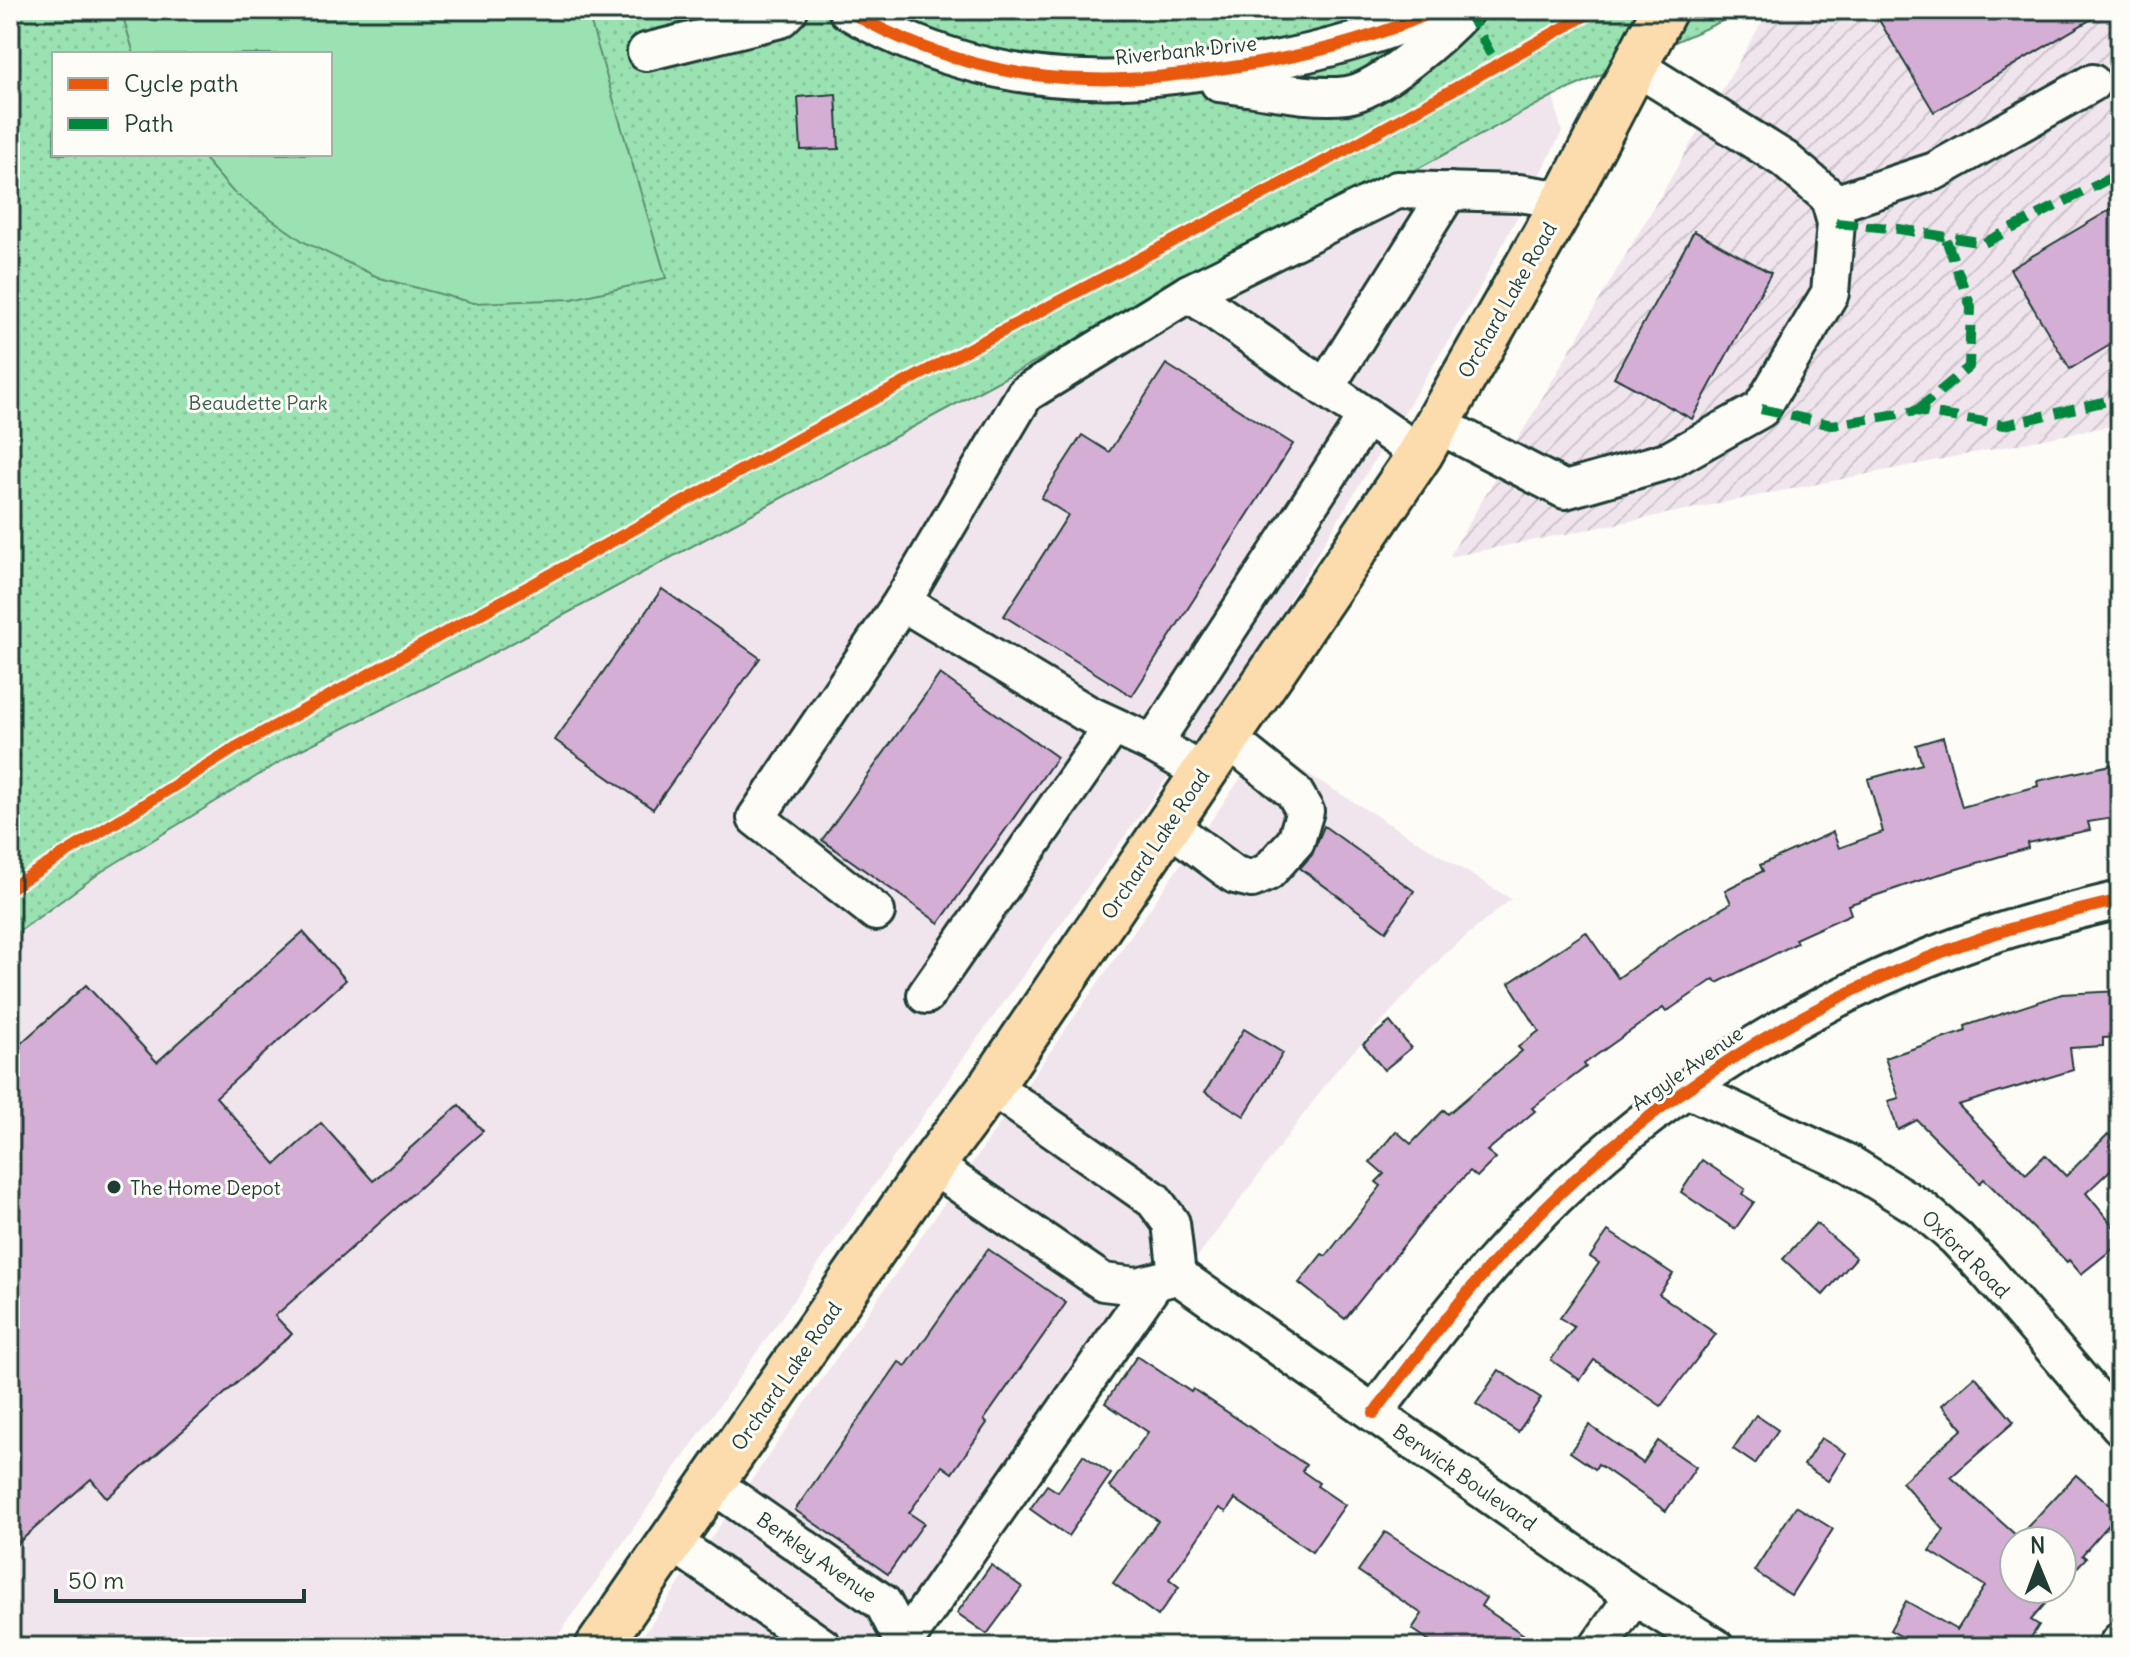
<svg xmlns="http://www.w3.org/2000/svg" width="2130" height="1657" font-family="Delius,sans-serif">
	<defs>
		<pattern id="industrial-furrows" width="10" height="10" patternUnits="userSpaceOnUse" patternTransform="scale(2)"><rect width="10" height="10" fill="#f1e5ed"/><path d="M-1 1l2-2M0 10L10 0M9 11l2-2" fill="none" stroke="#cec5cc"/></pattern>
		<pattern id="grass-dots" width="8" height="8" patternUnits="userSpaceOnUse" patternTransform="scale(2)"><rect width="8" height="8" fill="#9ae2b1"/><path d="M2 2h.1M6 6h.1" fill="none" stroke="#84c399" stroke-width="1.8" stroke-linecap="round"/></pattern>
	</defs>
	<rect width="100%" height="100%" fill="#fdfcf7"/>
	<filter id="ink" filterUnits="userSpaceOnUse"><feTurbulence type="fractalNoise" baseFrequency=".0125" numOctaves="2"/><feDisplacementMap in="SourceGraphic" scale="16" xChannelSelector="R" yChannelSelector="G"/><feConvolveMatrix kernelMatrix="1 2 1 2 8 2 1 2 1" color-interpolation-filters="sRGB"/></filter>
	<g filter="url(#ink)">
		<g fill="#f1e5ed">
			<polygon points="1553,95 1562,132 1475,297 1276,621 1224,700 967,1053 550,1647 10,1647 10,938 101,872 296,752 442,679 1294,221 1295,235"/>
			<polygon points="1263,746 1511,899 1445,954 1338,1068 1151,1320 919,1647 635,1647"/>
		</g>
		<polygon fill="url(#industrial-furrows)" points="1769,10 2120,10 2120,424 1449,557"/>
		<path fill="url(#grass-dots)" stroke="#5c9072" stroke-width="2" fill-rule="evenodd" d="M10,10h1737l-194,86 -258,139 -1,-13 -821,442 -177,88 -195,120 -91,66zM54,54h276v100h-276z"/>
		<polygon fill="#9ae2b1" stroke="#5c9072" stroke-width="2" points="121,10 587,10 666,278 572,299 474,303 380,278 304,242 233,192 200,154 330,154 330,54 134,54"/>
		<g fill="#d5aed6" stroke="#1f3d34" stroke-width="2">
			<polygon points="1873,10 2107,10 1934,112"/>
			<polygon points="836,94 839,149 801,150 798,97"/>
			<polygon points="2120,204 2120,339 2070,369 2010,269"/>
			<polygon points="1694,231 1771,273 1692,419 1614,377"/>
			<polygon points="1166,364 1293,444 1132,696 1004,616 1068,515 1041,498 1082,435 1109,452"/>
			<polygon points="662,589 760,658 653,809 555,740"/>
			<polygon points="940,674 1057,757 939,923 822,840"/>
			<polygon points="1943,737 1962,807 2038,786 2037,781 2120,763 2120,817 2088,822 2090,830 2027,843 2028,848 1930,877 1848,905 1851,914 1795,939 1797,943 1717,983 1714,979 1666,1012 1663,1008 1584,1064 1586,1067 1532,1108 1535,1111 1487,1151 1496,1158 1477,1177 1470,1171 1432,1210 1345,1319 1299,1283 1322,1254 1326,1256 1381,1186 1376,1182 1384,1174 1370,1162 1396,1131 1411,1144 1444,1110 1448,1114 1522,1051 1518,1047 1539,1031 1509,983 1586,932 1618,978 1677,935 1731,903 1725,890 1763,871 1760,865 1833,832 1839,848 1883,832 1868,779 1922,764 1916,745"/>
			<polygon points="1324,826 1414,891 1386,931 1300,868 1312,855"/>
			<polygon points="303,932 346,980 216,1097 276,1164 321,1123 373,1181 459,1105 483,1131 275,1316 292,1334 107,1498 91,1479 10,1550 10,1053 86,985 157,1062"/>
			<polygon points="2120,991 2120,1037 2103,1038 2103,1046 2070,1048 2073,1070 1958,1105 2026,1174 2045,1155 2066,1176 2108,1134 2120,1147 2120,1161 2086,1193 2120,1234 2120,1243 2081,1274 2069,1260 2067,1262 1984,1179 1980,1183 1917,1120 1898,1130 1888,1101 1899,1098 1885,1058 1966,1031 1965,1026 2062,994"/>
			<polygon points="1390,1022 1411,1048 1384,1070 1363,1044"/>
			<polygon points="1244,1029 1283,1053 1244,1116 1205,1092"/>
			<polygon points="1702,1160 1745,1189 1742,1194 1754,1202 1735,1229 1681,1192"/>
			<polygon points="1816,1223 1856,1258 1823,1295 1783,1259"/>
			<polygon points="1608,1231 1673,1274 1659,1294 1716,1334 1661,1406 1594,1360 1580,1380 1551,1360 1574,1327 1560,1318 1599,1263 1590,1257"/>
			<polygon points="988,1249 1066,1303 984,1420 987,1423 952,1473 942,1466 909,1513 924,1523 888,1574 795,1510 899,1362 906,1366"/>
			<polygon points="1137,1356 1191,1392 1193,1389 1306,1465 1302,1471 1319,1483 1317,1486 1345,1505 1312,1552 1235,1499 1226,1512 1219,1508 1169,1579 1179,1587 1158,1616 1113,1583 1158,1521 1109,1487 1148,1432 1105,1403"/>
			<polygon points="1499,1370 1541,1398 1518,1432 1476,1404"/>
			<polygon points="1975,1376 2014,1422 1951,1477 2018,1537 2076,1475 2119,1513 2082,1555 2086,1558 2062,1584 2062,1541 2014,1541 2014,1589 2058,1589 2031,1620 2039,1625 2025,1647 1920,1647 1890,1630 1906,1601 1957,1630 1985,1586 1930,1551 1944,1530 1902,1482 1963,1429 1942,1405"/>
			<polygon points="1756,1415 1778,1430 1755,1464 1733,1449"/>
			<polygon points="1589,1425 1643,1463 1658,1441 1696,1467 1666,1511 1598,1464 1595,1469 1570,1452"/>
			<polygon points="1821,1438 1846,1453 1828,1481 1804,1465"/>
			<polygon points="1083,1455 1111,1474 1068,1536 1030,1509 1047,1485 1058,1492"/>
			<polygon points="1796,1506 1833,1529 1791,1595 1754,1571"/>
			<polygon points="1385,1532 1486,1598 1481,1606 1542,1647 1439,1647 1412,1629 1422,1614 1358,1571"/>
			<polygon points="991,1565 1022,1587 987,1634 957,1613"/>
		</g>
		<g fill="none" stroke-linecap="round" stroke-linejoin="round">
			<g stroke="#1f3d34" stroke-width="42">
				<g id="minor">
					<path d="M847,10c69,42 158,68 239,69 47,2 93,-4 140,-11 73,-10 143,-27 211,-58"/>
					<polyline points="646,52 780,19 789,10"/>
					<path d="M1219,83c37,4 92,17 128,12 32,-4 95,-60 118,-85"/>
					<polyline points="1831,205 1935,171 2092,83"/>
					<polyline points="1189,293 1420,454"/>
					<polyline points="1325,388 1449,191"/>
					<polyline points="1437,424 1565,490 1670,460 1761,409 1830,293 1836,223 1829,197 1784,159 1635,66"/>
					<polyline points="1153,744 1367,416"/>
					<polyline points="1204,773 1153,744 1086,713 902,602 1025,394 1189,293 1397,190 1519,193 1565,200"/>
					<polyline points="1168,825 1235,875 1252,879 1268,872 1296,841 1305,811 1294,792 1227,738"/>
					<polyline points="876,912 756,818 902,602"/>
					<polyline points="926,995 1113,726"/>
					<polyline points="991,1086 1154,1200 1171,1223 1177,1275"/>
					<polyline points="1687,1089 1848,1163 1922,1209 1956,1238 1987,1271 2120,1426"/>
					<polyline points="932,1165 1103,1282 1137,1286 1169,1278"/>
					<polyline points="1177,1275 1634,1596 1715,1647"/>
					<path d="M1374,1413c44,-58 88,-117 137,-170 119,-129 271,-230 434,-292 57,-22 116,-37 175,-51"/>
					<polyline points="711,1483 883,1603 906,1647"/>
					<polyline points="671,1541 823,1647"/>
					<polyline points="901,1647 1155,1282"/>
					<polyline points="1598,1647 1634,1596"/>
					<polyline points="2116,1647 2120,1641"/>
				</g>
			</g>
			<g stroke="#1f3d34" stroke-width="50">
				<polyline id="major" points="598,1647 932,1165 991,1086 1420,454 1565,200 1664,10"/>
			</g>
			<use href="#minor" stroke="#fdfcf7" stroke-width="36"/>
			<use href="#major" stroke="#fcdcac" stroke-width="44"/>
			<g stroke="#00873e" stroke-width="10" stroke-dasharray="20 10" stroke-linecap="butt">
				<polyline points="1467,10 1496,64"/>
				<polyline points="1836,223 1899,229 1984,243 2120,173"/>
				<polyline points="1761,409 1832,425 1916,411 2004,425 2120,398"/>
				<polyline points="1916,411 1969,367 1971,307 1945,237"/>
				<polyline points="10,771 17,750"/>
			</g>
			<g stroke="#fdfcf7" stroke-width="17">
				<g id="cycleway">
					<path d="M847,10c69,42 158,68 239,69 47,2 93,-4 140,-11 73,-10 143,-27 211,-58"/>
					<polyline points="10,888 235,748 811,432 1331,158 1595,10"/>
					<path d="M1374,1413c44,-58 88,-117 137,-170 119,-129 271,-230 434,-292 57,-22 116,-37 175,-51"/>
				</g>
			</g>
			<use href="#cycleway" stroke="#e8590c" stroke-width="12"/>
		</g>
	</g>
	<circle fill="#1f3d34" stroke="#fdfcf7" stroke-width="3" cx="114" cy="1187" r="8"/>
	<g text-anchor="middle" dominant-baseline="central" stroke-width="6" stroke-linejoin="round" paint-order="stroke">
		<g font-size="20" fill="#1f3d34" stroke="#fdfcf7">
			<text transform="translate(1186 50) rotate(-6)">Riverbank Drive</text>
			<text transform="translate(1507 300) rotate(-60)">Orchard Lake Road</text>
			<text transform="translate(1155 844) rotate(-56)">Orchard Lake Road</text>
			<text transform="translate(1687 1068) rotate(-35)">Argyle Avenue</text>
			<text transform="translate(1966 1254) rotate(45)">Oxford Road</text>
			<text transform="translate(786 1376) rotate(-55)">Orchard Lake Road</text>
			<text transform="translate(1465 1477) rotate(35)">Berwick Boulevard</text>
			<text transform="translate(817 1557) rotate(35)">Berkley Avenue</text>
		</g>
		<g font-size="20" fill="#385e4d" stroke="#fdfcf7">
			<text x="258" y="402">Beaudette Park</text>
		</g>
		<g font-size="20" fill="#1f3d34" stroke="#fdfcf7" text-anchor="start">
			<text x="130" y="1187">The Home Depot</text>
		</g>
	</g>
	<rect width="2130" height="1657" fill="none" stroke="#fdfcf7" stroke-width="40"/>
	<rect x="20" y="20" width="2090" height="1617" fill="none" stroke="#1f3d34" stroke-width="3" filter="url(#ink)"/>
	<rect x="52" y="52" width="280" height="104" fill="#fdfcf7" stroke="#a4b0a9" stroke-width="2"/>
	<rect x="68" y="78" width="40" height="12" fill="#e8590c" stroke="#a4b0a9" stroke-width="2"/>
	<text x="124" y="92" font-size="24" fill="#1f3d34">Cycle path</text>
	<rect x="68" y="118" width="40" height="12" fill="#00873e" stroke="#a4b0a9" stroke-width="2"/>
	<text x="124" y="132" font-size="24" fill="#1f3d34">Path</text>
	<g transform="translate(2038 1565) rotate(359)"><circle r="38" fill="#fdfcf7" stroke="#a4b0a9" stroke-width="2"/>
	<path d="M0-6L14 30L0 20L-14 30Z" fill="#1f3d34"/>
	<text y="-12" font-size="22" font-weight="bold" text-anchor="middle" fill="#1f3d34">N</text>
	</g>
	<path d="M56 1589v12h248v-12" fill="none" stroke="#1f3d34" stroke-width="4"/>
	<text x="68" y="1589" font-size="24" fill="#1f3d34" stroke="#fdfcf7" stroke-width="6" paint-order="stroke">50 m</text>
</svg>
